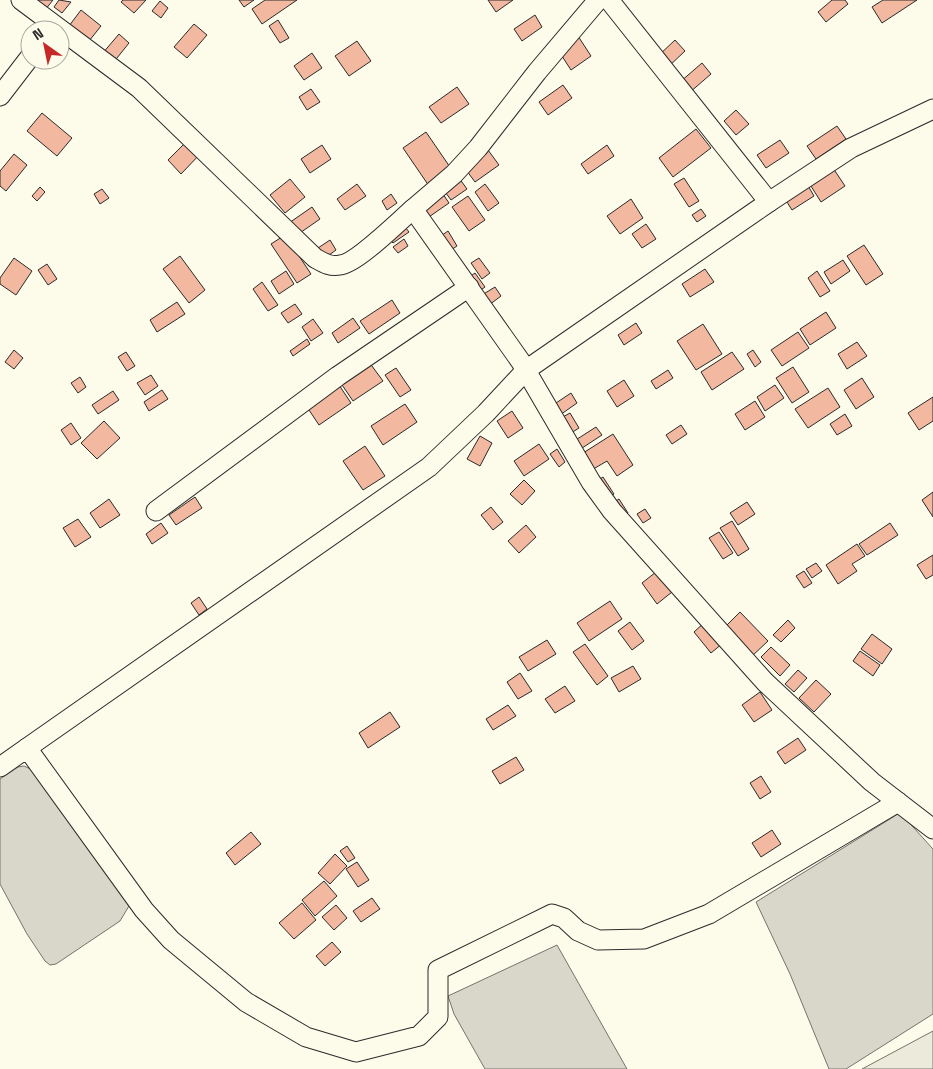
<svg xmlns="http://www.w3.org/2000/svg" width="933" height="1069" font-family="'Space Grotesk',sans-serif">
	<rect width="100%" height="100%" fill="#fdfbea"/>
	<polygon fill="#ecebdb" stroke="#74746e" points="933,1031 933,1069 862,1069"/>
	<g fill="#d8d7c9" stroke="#74746e">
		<polygon points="24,766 41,774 129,906 120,921 56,964 50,965 45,961 27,934 0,884 0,779 18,767"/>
		<polygon points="898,814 904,817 933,849 933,1014 846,1069 829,1069 790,974 756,902"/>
		<polygon points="557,945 627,1069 485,1069 454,1014 448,996"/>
	</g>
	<g fill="#f2b8a0" stroke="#2b2b2b">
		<polygon points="32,0 53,0 45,10"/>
		<polygon points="59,0 71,2 62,13 54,7"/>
		<polygon points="123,0 146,0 134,13 121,2"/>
		<polygon points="239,0 254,0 244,7"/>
		<polygon points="265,0 297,0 262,24 252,9"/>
		<polygon points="488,0 513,0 496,12"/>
		<polygon points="832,0 845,0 848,4 826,22 818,12"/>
		<polygon points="883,0 917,0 882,23 872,7"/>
		<polygon points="160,1 168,8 161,18 152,11"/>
		<polygon points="81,10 101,26 85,46 66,30"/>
		<polygon points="535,15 542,27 522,41 514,29"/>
		<polygon points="278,20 289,38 280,43 269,26"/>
		<polygon points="194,24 207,35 187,58 174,47"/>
		<polygon points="60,33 72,43 60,58"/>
		<polygon points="119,34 129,43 113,63 102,54"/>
		<polygon points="578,36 591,56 571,70 558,50"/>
		<polygon points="675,40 685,51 667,68 657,57"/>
		<polygon points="357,41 371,61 349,76 335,56"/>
		<polygon points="312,53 322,68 304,80 294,66"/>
		<polygon points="702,63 711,74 689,93 680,82"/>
		<polygon points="563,85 572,98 548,115 539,102"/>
		<polygon points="457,87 469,104 441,123 429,107"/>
		<polygon points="311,89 320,102 307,110 299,97"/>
		<polygon points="736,110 749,124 736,135 724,121"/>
		<polygon points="42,113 72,138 57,156 27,131"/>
		<polygon points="837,126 846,139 816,159 807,146"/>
		<polygon points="696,129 711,148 673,177 659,158"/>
		<polygon points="426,132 452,170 429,186 403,148"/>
		<polygon points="189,139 202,152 181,174 168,160"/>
		<polygon points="780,140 789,153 766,168 757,155"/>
		<polygon points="322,145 331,159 310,173 301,159"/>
		<polygon points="607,145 614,156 588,174 581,164"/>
		<polygon points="488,150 499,165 475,182 464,167"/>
		<polygon points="14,154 27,165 6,191 0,186 0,171"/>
		<polygon points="833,168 845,186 821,202 809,183"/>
		<polygon points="459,178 467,189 451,200 443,189"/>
		<polygon points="684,178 699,201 689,207 674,184"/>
		<polygon points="290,179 305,197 285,213 270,195"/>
		<polygon points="357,184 366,196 345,210 337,199"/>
		<polygon points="485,184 499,203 488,211 475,192"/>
		<polygon points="807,184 814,196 792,210 785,199"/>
		<polygon points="40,187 45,192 37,201 32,196"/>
		<polygon points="102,189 109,198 100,204 94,194"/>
		<polygon points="441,191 449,203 426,219 418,207"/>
		<polygon points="391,194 397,203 387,210 382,201"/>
		<polygon points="468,196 485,220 469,231 452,207"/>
		<polygon points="631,199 643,218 620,234 607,216"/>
		<polygon points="312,207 320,219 297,235 289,223"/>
		<polygon points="701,209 706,216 697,222 692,215"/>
		<polygon points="402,223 409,232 393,243 390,240"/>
		<polygon points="646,224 656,239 642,248 632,234"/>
		<polygon points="448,231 457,246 448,252 438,238"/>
		<polygon points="285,235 311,274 297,283 271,244"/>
		<polygon points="404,239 408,246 398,253 393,247"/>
		<polygon points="330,240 336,250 325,258 318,248"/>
		<polygon points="864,245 883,274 866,285 847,256"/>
		<polygon points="180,256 205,290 189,303 163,269"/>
		<polygon points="14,258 32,271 16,295 0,284 0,278"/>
		<polygon points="479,258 490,273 482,279 471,263"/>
		<polygon points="843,260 850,271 831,284 824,272"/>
		<polygon points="47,264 57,279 48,285 38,270"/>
		<polygon points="705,269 714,282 690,297 682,284"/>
		<polygon points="286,271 294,284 279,294 271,281"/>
		<polygon points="817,271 830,291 820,297 808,278"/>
		<polygon points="475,273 485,287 478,292 468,278"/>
		<polygon points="262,282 278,305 268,311 253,289"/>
		<polygon points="495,287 501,296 489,305 482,295"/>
		<polygon points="392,300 400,313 369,334 360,321"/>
		<polygon points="177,302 185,314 157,332 150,320"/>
		<polygon points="295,304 302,314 288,323 281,313"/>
		<polygon points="826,312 836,328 810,345 800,329"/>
		<polygon points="353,318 360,328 338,343 332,333"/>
		<polygon points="313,319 323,333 311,341 302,327"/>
		<polygon points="636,323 642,333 624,345 618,335"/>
		<polygon points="703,324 722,354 696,370 677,341"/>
		<polygon points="798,332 809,348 782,366 771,350"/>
		<polygon points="307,339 310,344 293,356 290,351"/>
		<polygon points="857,342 867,356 847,369 838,354"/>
		<polygon points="14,350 23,358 14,369 5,362"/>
		<polygon points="753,350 761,362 755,367 747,354"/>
		<polygon points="126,352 135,366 127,371 118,357"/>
		<polygon points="732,352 744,369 712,390 701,372"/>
		<polygon points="369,362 383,381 353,401 340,382"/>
		<polygon points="793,367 809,392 792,403 776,378"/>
		<polygon points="396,368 411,390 400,397 385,375"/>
		<polygon points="668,370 673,378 656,389 651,381"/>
		<polygon points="151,375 158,386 145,395 137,383"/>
		<polygon points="80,377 86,387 78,393 71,383"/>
		<polygon points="862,378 874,397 856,409 844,390"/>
		<polygon points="624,380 634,396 617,407 607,391"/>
		<polygon points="339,385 351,403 319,425 307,407"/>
		<polygon points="775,385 784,398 765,411 757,397"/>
		<polygon points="828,388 840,407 808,428 795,409"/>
		<polygon points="162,390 168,399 149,411 144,402"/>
		<polygon points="113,391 119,400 98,414 92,405"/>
		<polygon points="571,393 577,403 560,415 553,405"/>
		<polygon points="933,397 933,421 919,430 908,413"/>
		<polygon points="755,401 765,417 745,430 735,414"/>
		<polygon points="405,404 417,422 383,445 371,426"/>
		<polygon points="512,411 523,428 508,438 497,421"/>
		<polygon points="570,413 579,428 571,433 561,418"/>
		<polygon points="845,414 852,426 837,435 830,424"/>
		<polygon points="104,421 120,438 97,459 81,443"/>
		<polygon points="71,423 81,438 71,445 61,430"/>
		<polygon points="681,425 687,434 672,444 666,435"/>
		<polygon points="596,427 602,435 576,452 571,443"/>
		<polygon points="613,434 633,465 617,476 607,461 590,471 580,455"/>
		<polygon points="480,436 492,443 480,466 467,459"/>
		<polygon points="539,444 549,459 524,476 514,461"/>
		<polygon points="365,446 385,476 363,490 343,461"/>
		<polygon points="557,449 565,462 559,467 550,454"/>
		<polygon points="603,477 614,494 605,500 594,483"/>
		<polygon points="524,480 535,491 522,505 510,494"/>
		<polygon points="933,492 933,517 922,500"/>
		<polygon points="195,497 202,508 176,525 169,515"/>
		<polygon points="109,499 120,515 100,528 90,513"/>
		<polygon points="619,499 628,513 622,517 613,503"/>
		<polygon points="747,502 755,514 738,525 730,513"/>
		<polygon points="491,507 503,522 493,530 481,515"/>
		<polygon points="645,509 651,518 643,523 637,514"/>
		<polygon points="78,519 91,537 75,547 63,528"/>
		<polygon points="732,521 749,549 738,556 720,528"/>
		<polygon points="161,523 168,533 152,544 146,534"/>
		<polygon points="890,523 898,535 867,555 859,544"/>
		<polygon points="526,525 536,537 519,553 508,541"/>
		<polygon points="719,532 733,553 723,559 709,538"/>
		<polygon points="857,544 865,556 852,564 857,571 838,584 826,565"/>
		<polygon points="933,555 933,575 926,579 917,565"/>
		<polygon points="816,563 822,571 812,578 806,569"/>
		<polygon points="804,571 812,583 804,588 796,576"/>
		<polygon points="656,572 672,592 657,604 642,583"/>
		<polygon points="199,597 207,609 199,615 191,603"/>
		<polygon points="610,601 622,619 589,641 577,623"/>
		<polygon points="740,612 768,641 751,657 723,629"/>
		<polygon points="788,620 795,628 781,642 773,635"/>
		<polygon points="630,622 644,641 632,650 618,631"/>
		<polygon points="705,622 723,643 711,653 694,632"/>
		<polygon points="872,634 892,649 882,664 861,649"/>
		<polygon points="547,640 556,654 528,671 519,657"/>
		<polygon points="585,644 608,676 597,685 573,652"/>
		<polygon points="771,647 790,665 780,676 761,657"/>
		<polygon points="860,651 880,665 873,676 853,661"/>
		<polygon points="633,666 641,679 619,692 611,678"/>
		<polygon points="798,670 807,678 794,692 785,684"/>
		<polygon points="520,673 532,691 518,699 507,682"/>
		<polygon points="816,680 831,694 814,712 799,698"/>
		<polygon points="565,686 575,701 555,713 545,699"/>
		<polygon points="760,692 772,710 754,722 742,705"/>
		<polygon points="508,705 516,716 493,730 486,719"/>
		<polygon points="390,712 400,727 368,748 359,733"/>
		<polygon points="798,738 806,750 785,764 777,752"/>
		<polygon points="516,757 524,770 500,784 492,771"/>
		<polygon points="761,776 771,792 760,799 750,783"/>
		<polygon points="772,830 781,844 761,857 752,843"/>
		<polygon points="251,832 261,844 235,865 226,853"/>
		<polygon points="347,846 355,858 348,862 340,851"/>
		<polygon points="335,854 347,866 330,884 318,873"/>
		<polygon points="357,862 369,880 358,887 346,869"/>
		<polygon points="324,881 337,896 315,916 302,900"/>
		<polygon points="372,898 380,909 361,922 353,911"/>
		<polygon points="302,903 316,920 294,939 279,923"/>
		<polygon points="336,905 347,918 334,930 322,917"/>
		<polygon points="332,942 341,952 325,966 316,956"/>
	</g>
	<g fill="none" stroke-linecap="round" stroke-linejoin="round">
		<g stroke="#2b2b2b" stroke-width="21">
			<g id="minor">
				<path d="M21,0l118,88 176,170c9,5 15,9 25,7 16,-1 59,-44 73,-56"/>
				<polyline points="598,0 537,72 478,148 454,174 413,209 521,362 591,482 612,511 765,682 872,782 933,829"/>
				<polyline points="0,96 30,57"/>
				<polyline points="769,202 851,148 933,109"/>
				<polyline points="156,511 338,376 469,287"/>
				<polyline points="27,748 429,467 486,413 526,370 769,202 609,0"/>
				<polyline points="0,767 27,748 144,910 171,940 246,1002 306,1037 356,1052 419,1036 438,1017 438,970 552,914 564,918 578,931 598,940 644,939 709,914 898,802"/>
			</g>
		</g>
		<use href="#minor" stroke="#fdfbea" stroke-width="19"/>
	</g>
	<g transform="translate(45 45) rotate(327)"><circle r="24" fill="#fdfbea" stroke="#a9a89e"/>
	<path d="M0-4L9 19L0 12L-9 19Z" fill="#c62828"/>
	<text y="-8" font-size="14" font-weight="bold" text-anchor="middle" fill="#2b2b2b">N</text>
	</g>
</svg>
